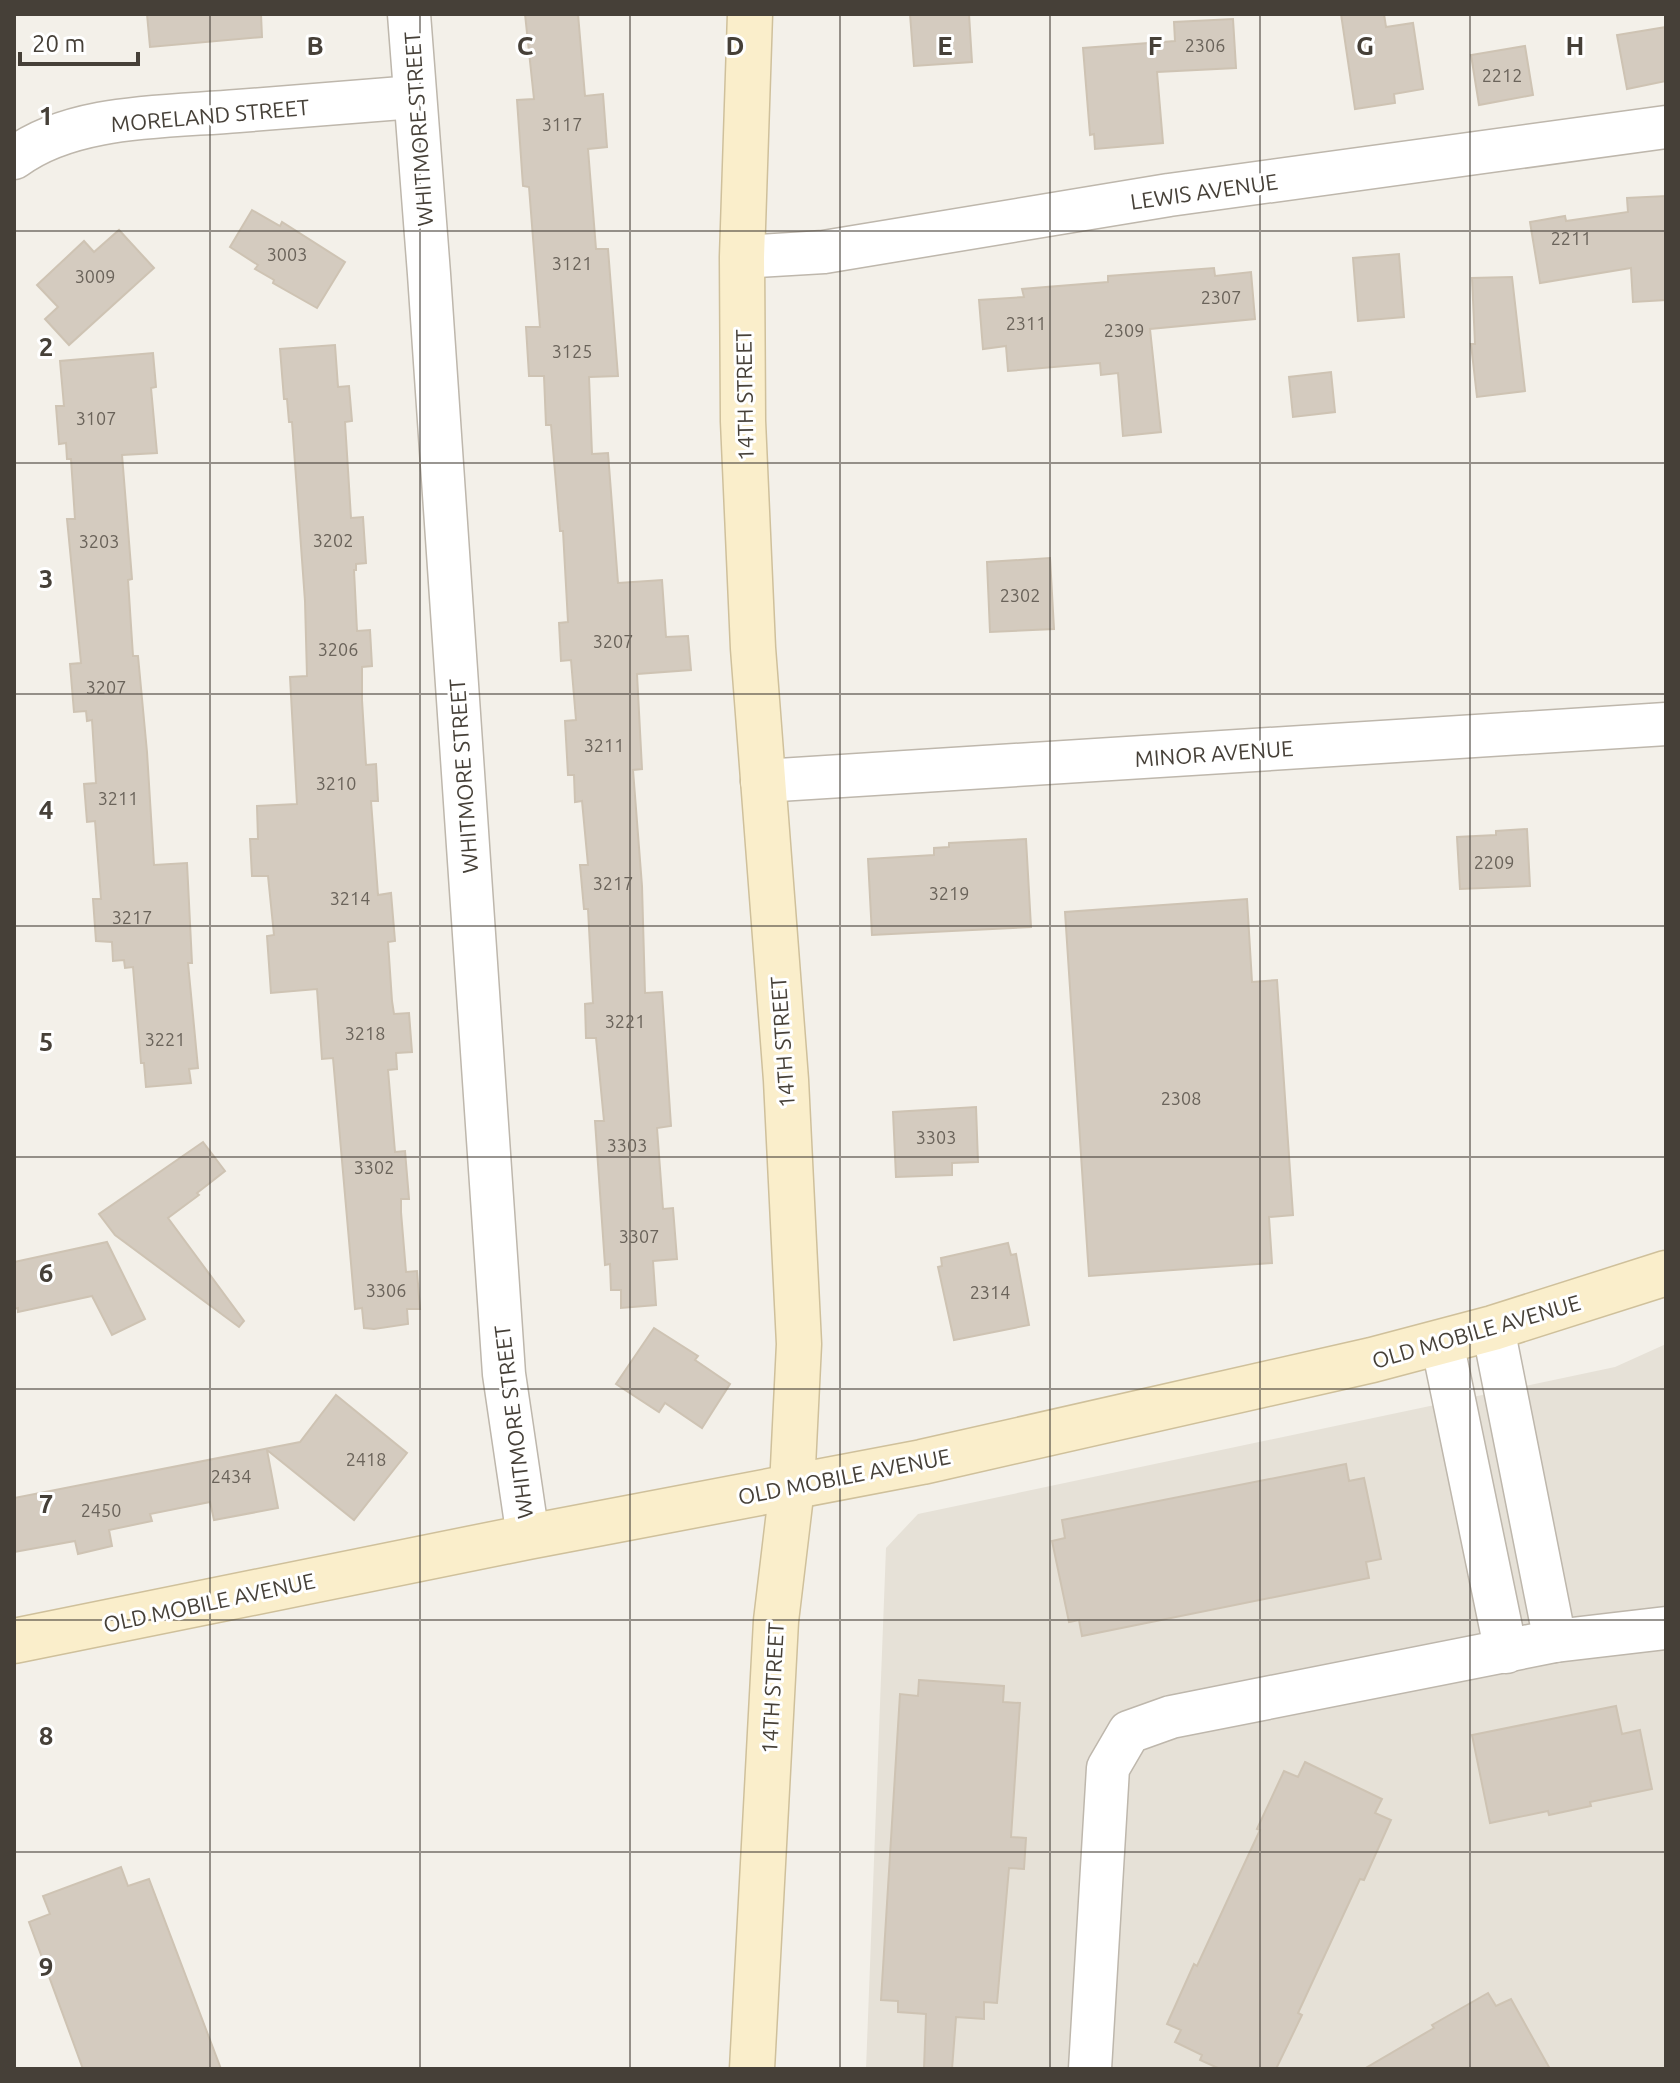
<svg xmlns="http://www.w3.org/2000/svg" width="1680" height="2083" font-family="Ubuntu,sans-serif">
	<rect width="100%" height="100%" fill="#f3f0e9"/>
	<polygon fill="#e6e1d7" points="1666,1344 1666,2069 866,2069 886,1548 918,1514 1615,1367"/>
	<g fill="#d4cbbf" stroke="#cec3b3" stroke-width="2">
		<polygon points="147,14 261,14 262,37 150,47"/>
		<polygon points="525,14 578,14 585,96 603,94 607,147 588,149 596,249 608,249 618,376 589,377 592,454 608,453 618,583 662,580 666,637 688,636 691,670 637,674 642,769 633,770 642,886 645,993 662,992 671,1126 657,1128 663,1209 673,1208 677,1259 653,1261 656,1305 621,1308 621,1290 611,1290 610,1264 605,1265 595,1121 604,1121 596,1038 586,1038 585,1004 593,1003 588,909 584,909 580,865 588,865 582,801 575,802 574,775 568,775 565,721 576,720 571,660 561,661 559,623 568,622 563,531 560,531 551,425 546,425 544,376 529,376 526,327 540,327 529,187 523,186 517,100 534,99"/>
		<polygon points="910,14 969,14 972,62 914,66"/>
		<polygon points="1341,14 1384,14 1386,27 1413,23 1423,89 1394,94 1395,103 1355,109"/>
		<polygon points="1233,19 1236,68 1157,72 1163,143 1095,149 1094,134 1090,135 1083,48 1175,41 1174,22"/>
		<polygon points="1666,27 1666,81 1627,89 1617,35"/>
		<polygon points="1525,46 1533,95 1479,105 1471,55"/>
		<polygon points="1666,196 1666,300 1633,302 1631,268 1540,283 1530,222 1565,216 1566,221 1628,212 1627,198"/>
		<polygon points="252,210 280,226 282,222 345,262 317,308 273,283 274,280 255,269 258,265 230,247"/>
		<polygon points="119,230 154,268 69,345 45,319 58,307 37,285 84,241 94,252"/>
		<polygon points="1399,254 1404,317 1358,321 1353,258"/>
		<polygon points="1214,268 1215,276 1251,272 1255,319 1150,329 1161,432 1123,436 1118,373 1101,375 1100,363 1008,371 1006,346 983,349 979,300 1024,297 1022,289 1108,282 1108,276"/>
		<polygon points="1512,277 1525,391 1477,397 1471,344 1475,344 1472,278"/>
		<polygon points="335,345 338,387 349,386 352,421 345,422 351,518 363,517 366,563 356,564 356,570 354,570 357,631 370,630 372,666 362,667 362,700 366,765 376,764 378,801 371,801 378,895 391,893 395,941 388,942 392,1001 394,1014 409,1013 412,1052 396,1053 397,1069 388,1070 395,1152 405,1151 409,1199 401,1199 401,1212 406,1272 417,1271 420,1309 407,1309 408,1324 374,1329 364,1328 362,1308 355,1309 333,1058 322,1059 317,989 271,993 267,936 274,935 268,876 252,876 250,839 258,839 257,806 297,804 290,677 307,676 305,601 292,422 289,422 287,399 284,399 280,349"/>
		<polygon points="153,353 156,387 151,388 157,453 122,455 132,579 128,580 133,656 138,656 147,752 154,865 187,863 192,963 188,963 198,1068 189,1069 191,1083 146,1087 144,1063 141,1063 133,967 125,968 124,960 113,961 112,942 96,941 93,899 101,899 95,821 87,822 84,784 96,783 92,720 87,721 86,711 74,712 70,664 81,663 67,519 75,519 71,459 67,459 66,443 59,444 56,406 64,406 60,361"/>
		<polygon points="1331,372 1335,412 1293,417 1289,377"/>
		<polygon points="1050,558 1054,629 990,632 987,562"/>
		<polygon points="1527,829 1530,886 1460,889 1457,837 1496,835 1496,831"/>
		<polygon points="1026,839 1031,927 872,935 868,859 934,855 934,848 949,847 949,843"/>
		<polygon points="1247,899 1252,982 1277,980 1293,1215 1269,1217 1272,1263 1089,1276 1065,912"/>
		<polygon points="976,1107 978,1162 952,1163 952,1175 896,1177 893,1112"/>
		<polygon points="203,1142 225,1171 197,1193 199,1195 168,1218 244,1321 239,1327 115,1235 99,1214"/>
		<polygon points="107,1242 145,1319 112,1335 92,1296 18,1312 18,1308 14,1309 14,1262"/>
		<polygon points="1008,1243 1011,1255 1016,1254 1029,1325 954,1340 938,1267 942,1266 941,1258"/>
		<polygon points="654,1328 698,1356 695,1360 730,1384 702,1428 665,1403 659,1412 616,1384"/>
		<polygon points="336,1395 407,1453 354,1520 267,1450 278,1508 214,1520 210,1502 150,1514 152,1521 109,1530 112,1546 78,1554 75,1541 14,1552 14,1498 300,1442"/>
		<polygon points="1346,1464 1349,1481 1364,1478 1381,1559 1366,1562 1369,1578 1082,1636 1079,1620 1069,1622 1052,1541 1065,1538 1062,1520"/>
		<polygon points="919,1680 1004,1686 1003,1702 1020,1703 1011,1837 1026,1838 1024,1869 1009,1868 997,2003 984,2002 984,2019 956,2017 952,2069 924,2069 926,2014 898,2012 898,2001 881,2000 900,1694 918,1696"/>
		<polygon points="1616,1706 1622,1734 1640,1730 1652,1789 1590,1802 1591,1806 1549,1815 1548,1811 1490,1823 1472,1735"/>
		<polygon points="1305,1762 1382,1799 1375,1813 1391,1820 1364,1880 1360,1879 1298,2013 1302,2015 1276,2069 1220,2069 1200,2060 1202,2055 1175,2042 1181,2030 1167,2024 1194,1964 1197,1966 1260,1830 1257,1829 1284,1771 1298,1777"/>
		<polygon points="121,1867 128,1886 149,1879 221,2069 83,2069 29,1922 50,1914 43,1896"/>
		<polygon points="1488,1993 1496,2006 1511,1999 1550,2069 1364,2069 1434,2028 1432,2025"/>
	</g>
	<g fill="none" stroke-linecap="round" stroke-linejoin="round">
		<g stroke="#beb7ac" stroke-width="45">
			<g id="street">
				<polyline points="409,14 429,274 504,1374 528,1537"/>
				<path d="M14,158c59,-44 152,-41 224,-47 58,-5 117,-9 176,-14"/>
				<polyline points="742,257 824,252 1169,195 1666,127"/>
				<polyline points="762,781 1666,724"/>
				<polyline points="1493,1328 1555,1641"/>
				<polyline points="1442,1342 1506,1652"/>
				<polyline points="1090,2069 1108,1768 1129,1732 1171,1717 1555,1641 1666,1628"/>
			</g>
		</g>
		<g stroke="#cfc09b" stroke-width="47">
			<g id="secondary">
				<polyline points="750,14 742,257 743,421 753,648 786,1080 799,1344 792,1487 776,1621 752,2069"/>
				<polyline points="14,1641 528,1537 922,1462 1372,1360 1493,1328 1666,1273"/>
			</g>
		</g>
		<use href="#street" stroke="#fff" stroke-width="42"/>
		<use href="#secondary" stroke="#faeecb" stroke-width="44"/>
	</g>
	<path fill="none" stroke="#464038" stroke-width="2" stroke-opacity="0.55" d="M210,14v2055M420,14v2055M630,14v2055M840,14v2055M1050,14v2055M1260,14v2055M1470,14v2055M14,231h1652M14,463h1652M14,694h1652M14,926h1652M14,1157h1652M14,1389h1652M14,1620h1652M14,1852h1652"/>
	<g text-anchor="middle" dominant-baseline="central" stroke-width="6" stroke-linejoin="round" paint-order="stroke">
		<g font-size="18" fill="#6a635a">
			<text x="1205" y="45">2306</text>
			<text x="1502" y="75">2212</text>
			<text x="562" y="124">3117</text>
			<text x="1571" y="238">2211</text>
			<text x="287" y="254">3003</text>
			<text x="572" y="263">3121</text>
			<text x="95" y="276">3009</text>
			<text x="1221" y="297">2307</text>
			<text x="1026" y="323">2311</text>
			<text x="1124" y="330">2309</text>
			<text x="572" y="351">3125</text>
			<text x="96" y="418">3107</text>
			<text x="333" y="540">3202</text>
			<text x="99" y="541">3203</text>
			<text x="1020" y="595">2302</text>
			<text x="613" y="641">3207</text>
			<text x="338" y="649">3206</text>
			<text x="106" y="687">3207</text>
			<text x="604" y="745">3211</text>
			<text x="336" y="783">3210</text>
			<text x="118" y="798">3211</text>
			<text x="1494" y="862">2209</text>
			<text x="613" y="883">3217</text>
			<text x="949" y="893">3219</text>
			<text x="350" y="898">3214</text>
			<text x="132" y="917">3217</text>
			<text x="625" y="1021">3221</text>
			<text x="365" y="1033">3218</text>
			<text x="165" y="1039">3221</text>
			<text x="1181" y="1098">2308</text>
			<text x="936" y="1137">3303</text>
			<text x="627" y="1145">3303</text>
			<text x="374" y="1167">3302</text>
			<text x="639" y="1236">3307</text>
			<text x="386" y="1290">3306</text>
			<text x="990" y="1292">2314</text>
			<text x="366" y="1459">2418</text>
			<text x="231" y="1476">2434</text>
			<text x="101" y="1510">2450</text>
		</g>
		<g font-size="22" fill="#464038" stroke="#fff">
			<text transform="translate(210 115) rotate(-5)">MORELAND STREET</text>
			<text transform="translate(418 129) rotate(-94)">WHITMORE STREET</text>
			<text transform="translate(1204 191) rotate(-8)">LEWIS AVENUE</text>
			<text transform="translate(744 395) rotate(-91)">14TH STREET</text>
			<text transform="translate(1214 753) rotate(-4)">MINOR AVENUE</text>
			<text transform="translate(463 776) rotate(-94)">WHITMORE STREET</text>
			<text transform="translate(782 1042) rotate(-94)">14TH STREET</text>
			<text transform="translate(1476 1331) rotate(-16)">OLD MOBILE AVENUE</text>
			<text transform="translate(513 1422) rotate(-97)">WHITMORE STREET</text>
			<text transform="translate(844 1476) rotate(-11)">OLD MOBILE AVENUE</text>
			<text transform="translate(209 1602) rotate(-12)">OLD MOBILE AVENUE</text>
			<text transform="translate(772 1688) rotate(-87)">14TH STREET</text>
		</g>
	</g>
	<g font-size="26" text-anchor="middle" font-weight="bold" fill="#464038" stroke="#fff" stroke-width="6" stroke-linejoin="round" paint-order="stroke">
		<text x="315" y="55">B</text>
		<text x="525" y="55">C</text>
		<text x="735" y="55">D</text>
		<text x="945" y="55">E</text>
		<text x="1155" y="55">F</text>
		<text x="1365" y="55">G</text>
		<text x="1575" y="55">H</text>
		<text x="46" y="125">1</text>
		<text x="46" y="356">2</text>
		<text x="46" y="588">3</text>
		<text x="46" y="819">4</text>
		<text x="46" y="1051">5</text>
		<text x="46" y="1282">6</text>
		<text x="46" y="1513">7</text>
		<text x="46" y="1745">8</text>
		<text x="46" y="1976">9</text>
	</g>
	<rect width="1680" height="2083" fill="none" stroke="#464038" stroke-width="32"/>
	<path d="M20 52v12h118v-12" fill="none" stroke="#464038" stroke-width="4"/>
	<text x="32" y="52" font-size="24" fill="#464038" stroke="#ffffff" stroke-width="6" paint-order="stroke">20 m</text>
</svg>
